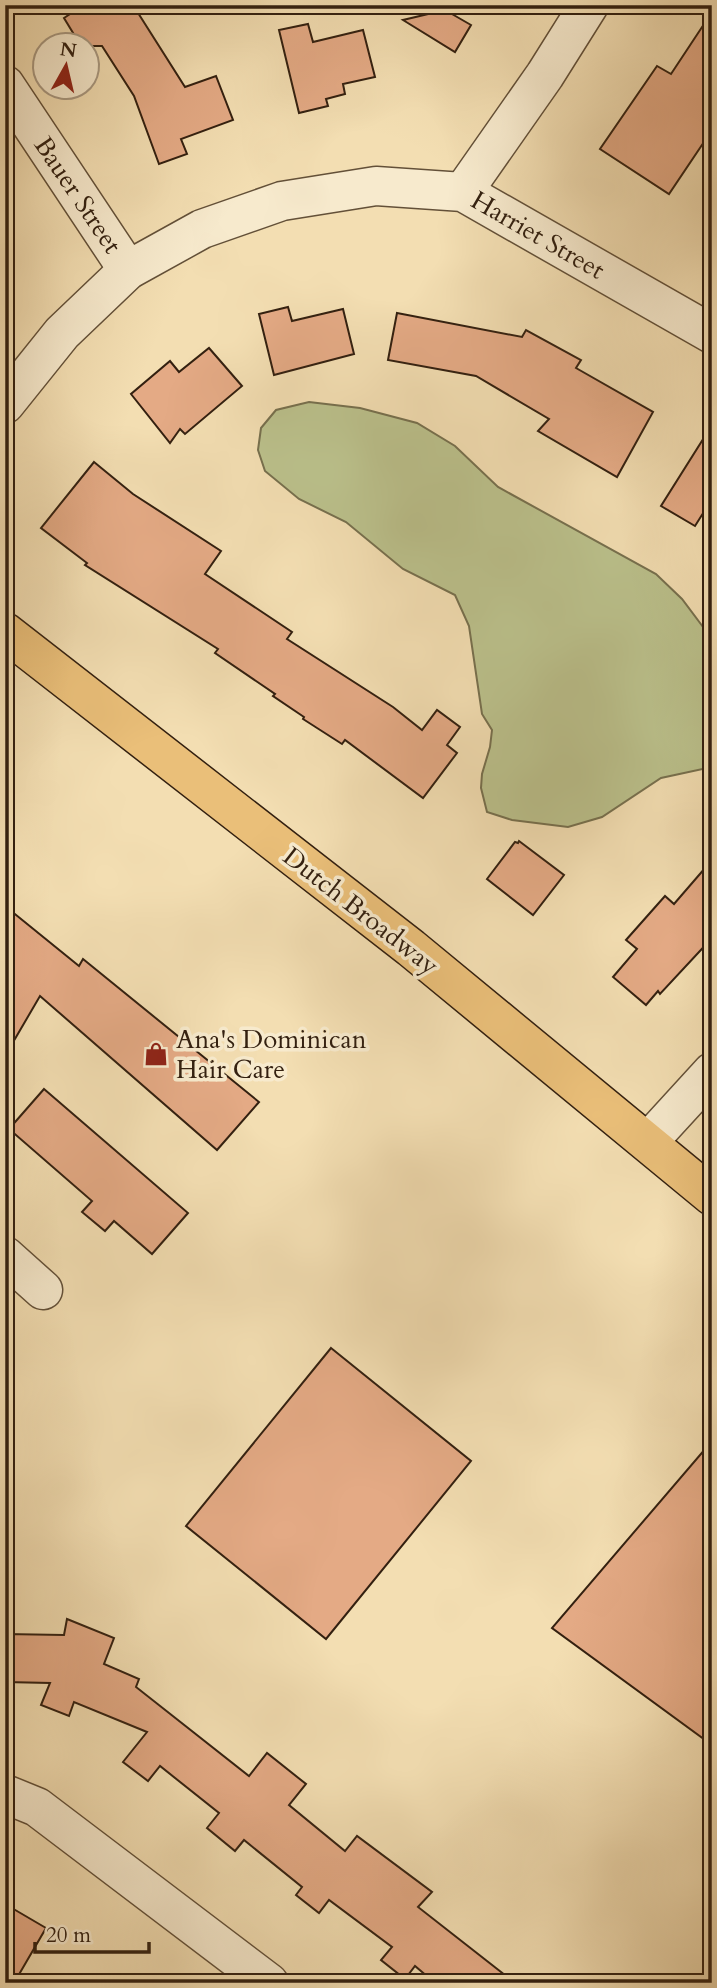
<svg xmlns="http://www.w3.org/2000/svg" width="717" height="1988" font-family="Cardo,serif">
	<rect width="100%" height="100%" fill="#f3deb2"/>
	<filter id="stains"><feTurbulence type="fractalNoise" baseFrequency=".00286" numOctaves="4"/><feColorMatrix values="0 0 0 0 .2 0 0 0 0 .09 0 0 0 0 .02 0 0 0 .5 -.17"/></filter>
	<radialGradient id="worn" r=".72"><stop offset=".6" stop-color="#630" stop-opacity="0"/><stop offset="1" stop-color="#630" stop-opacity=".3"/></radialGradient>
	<polygon fill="#bbc18c" stroke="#77704e" stroke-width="2" points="309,402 360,408 417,423 455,446 498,487 656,574 682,599 712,639 712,767 661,778 602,817 568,827 512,820 487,812 481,788 482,774 490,747 492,730 482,714 469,626 455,595 403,569 346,522 299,499 265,471 258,450 261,428 276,410"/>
	<g fill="#e4aa85" stroke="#332010" stroke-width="2">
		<polygon points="84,5 133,5 185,87 216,76 233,120 181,139 187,154 159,164 134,96 102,46 81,46 64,18"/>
		<polygon points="445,10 471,25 455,52 403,20"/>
		<polygon points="712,12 712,130 669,194 600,149 657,66 671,74"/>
		<polygon points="308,24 313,42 363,30 375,77 343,84 345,94 326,99 328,106 299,113 279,30"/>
		<polygon points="288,307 292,321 343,309 354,354 274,375 259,314"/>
		<polygon points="397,313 522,337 526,330 581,360 576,368 653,412 617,477 538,431 549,419 476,376 388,360"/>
		<polygon points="209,348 242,386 185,434 180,429 170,443 131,394 170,361 179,372"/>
		<polygon points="712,425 712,499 695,526 661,506"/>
		<polygon points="94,462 133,494 221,551 205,574 292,632 287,639 393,707 422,730 437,710 460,727 447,745 457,753 423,798 345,740 342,744 303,719 304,717 273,696 275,694 215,653 218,649 85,565 87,563 41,528"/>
		<polygon points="519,841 564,875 533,915 487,879 515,842 518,843"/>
		<polygon points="712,860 712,938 660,994 658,991 646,1005 613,977 637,949 626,940 665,896 674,904"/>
		<polygon points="5,906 79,966 83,959 259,1102 217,1150 40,996 5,1056"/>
		<polygon points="44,1089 188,1213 152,1254 114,1221 105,1231 82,1212 92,1201 9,1129"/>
		<polygon points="331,1348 471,1461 326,1639 186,1526"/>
		<polygon points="712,1441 712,1745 552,1628"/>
		<polygon points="67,1619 114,1638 104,1664 139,1679 136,1687 249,1776 267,1753 306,1784 289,1805 345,1851 357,1836 432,1892 418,1907 515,1983 435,1983 415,1966 405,1979 381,1960 392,1947 329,1900 319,1913 296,1895 302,1887 244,1840 235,1851 207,1828 219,1813 160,1766 148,1781 123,1762 147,1732 74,1702 69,1716 41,1705 50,1683 5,1682 5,1634 64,1635"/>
		<polygon points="5,1904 46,1928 14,1983 5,1983"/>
	</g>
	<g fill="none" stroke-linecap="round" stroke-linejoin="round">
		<g stroke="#635038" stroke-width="41">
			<g id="minor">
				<polyline points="5,85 128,270"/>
				<polyline points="463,192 545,75 589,5"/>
				<polyline points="5,404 62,333 128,270 202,229 282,201 376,186 463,192 712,334"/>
				<polyline points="648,1142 712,1072"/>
				<polyline points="5,1256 43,1290"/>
				<polyline points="5,1794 37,1807 269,1983"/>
			</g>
		</g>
		<g stroke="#332010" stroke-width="41">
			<polyline id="major" points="5,632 411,948 712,1196"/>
		</g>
		<use href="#minor" stroke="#f7eacd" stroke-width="38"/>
		<use href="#major" stroke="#eabf79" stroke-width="38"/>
	</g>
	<defs>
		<g id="shop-bare" transform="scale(1.89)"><path d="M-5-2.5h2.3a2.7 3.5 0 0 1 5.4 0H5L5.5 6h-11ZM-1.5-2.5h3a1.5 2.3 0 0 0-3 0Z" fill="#8f2418" stroke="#f7eacd" stroke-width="2.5" paint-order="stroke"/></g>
	</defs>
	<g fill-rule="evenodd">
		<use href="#shop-bare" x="156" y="1054"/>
	</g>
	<g text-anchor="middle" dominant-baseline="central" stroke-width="7" stroke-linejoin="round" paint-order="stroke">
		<g font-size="26" fill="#332010" stroke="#f7eacd">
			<text transform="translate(78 195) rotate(56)">Bauer Street</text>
			<text transform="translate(538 235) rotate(30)">Harriet Street</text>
			<text transform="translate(361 911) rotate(38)">Dutch Broadway</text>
		</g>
		<g font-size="26" fill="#332010" stroke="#f7eacd" text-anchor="start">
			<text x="176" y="1039">Ana's Dominican<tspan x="176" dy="30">Hair Care</tspan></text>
		</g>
	</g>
	<rect width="717" height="1988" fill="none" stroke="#f3deb2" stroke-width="28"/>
	<rect x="7" y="7" width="703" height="1974" fill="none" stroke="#332010" stroke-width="3.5"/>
	<rect x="14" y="14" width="689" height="1960" fill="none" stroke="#332010" stroke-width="2"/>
	<g transform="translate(66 66) rotate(8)"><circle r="33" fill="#f7eacd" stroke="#a99981" stroke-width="2"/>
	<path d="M0-5L12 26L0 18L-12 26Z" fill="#8f2418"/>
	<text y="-10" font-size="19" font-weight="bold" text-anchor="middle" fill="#332010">N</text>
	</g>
	<path d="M35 1942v10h114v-10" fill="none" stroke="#332010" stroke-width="3.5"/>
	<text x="46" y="1942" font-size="21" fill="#332010" stroke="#f7eacd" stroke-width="5" paint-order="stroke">20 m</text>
	<rect width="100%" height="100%" filter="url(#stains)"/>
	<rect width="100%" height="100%" fill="url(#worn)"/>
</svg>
